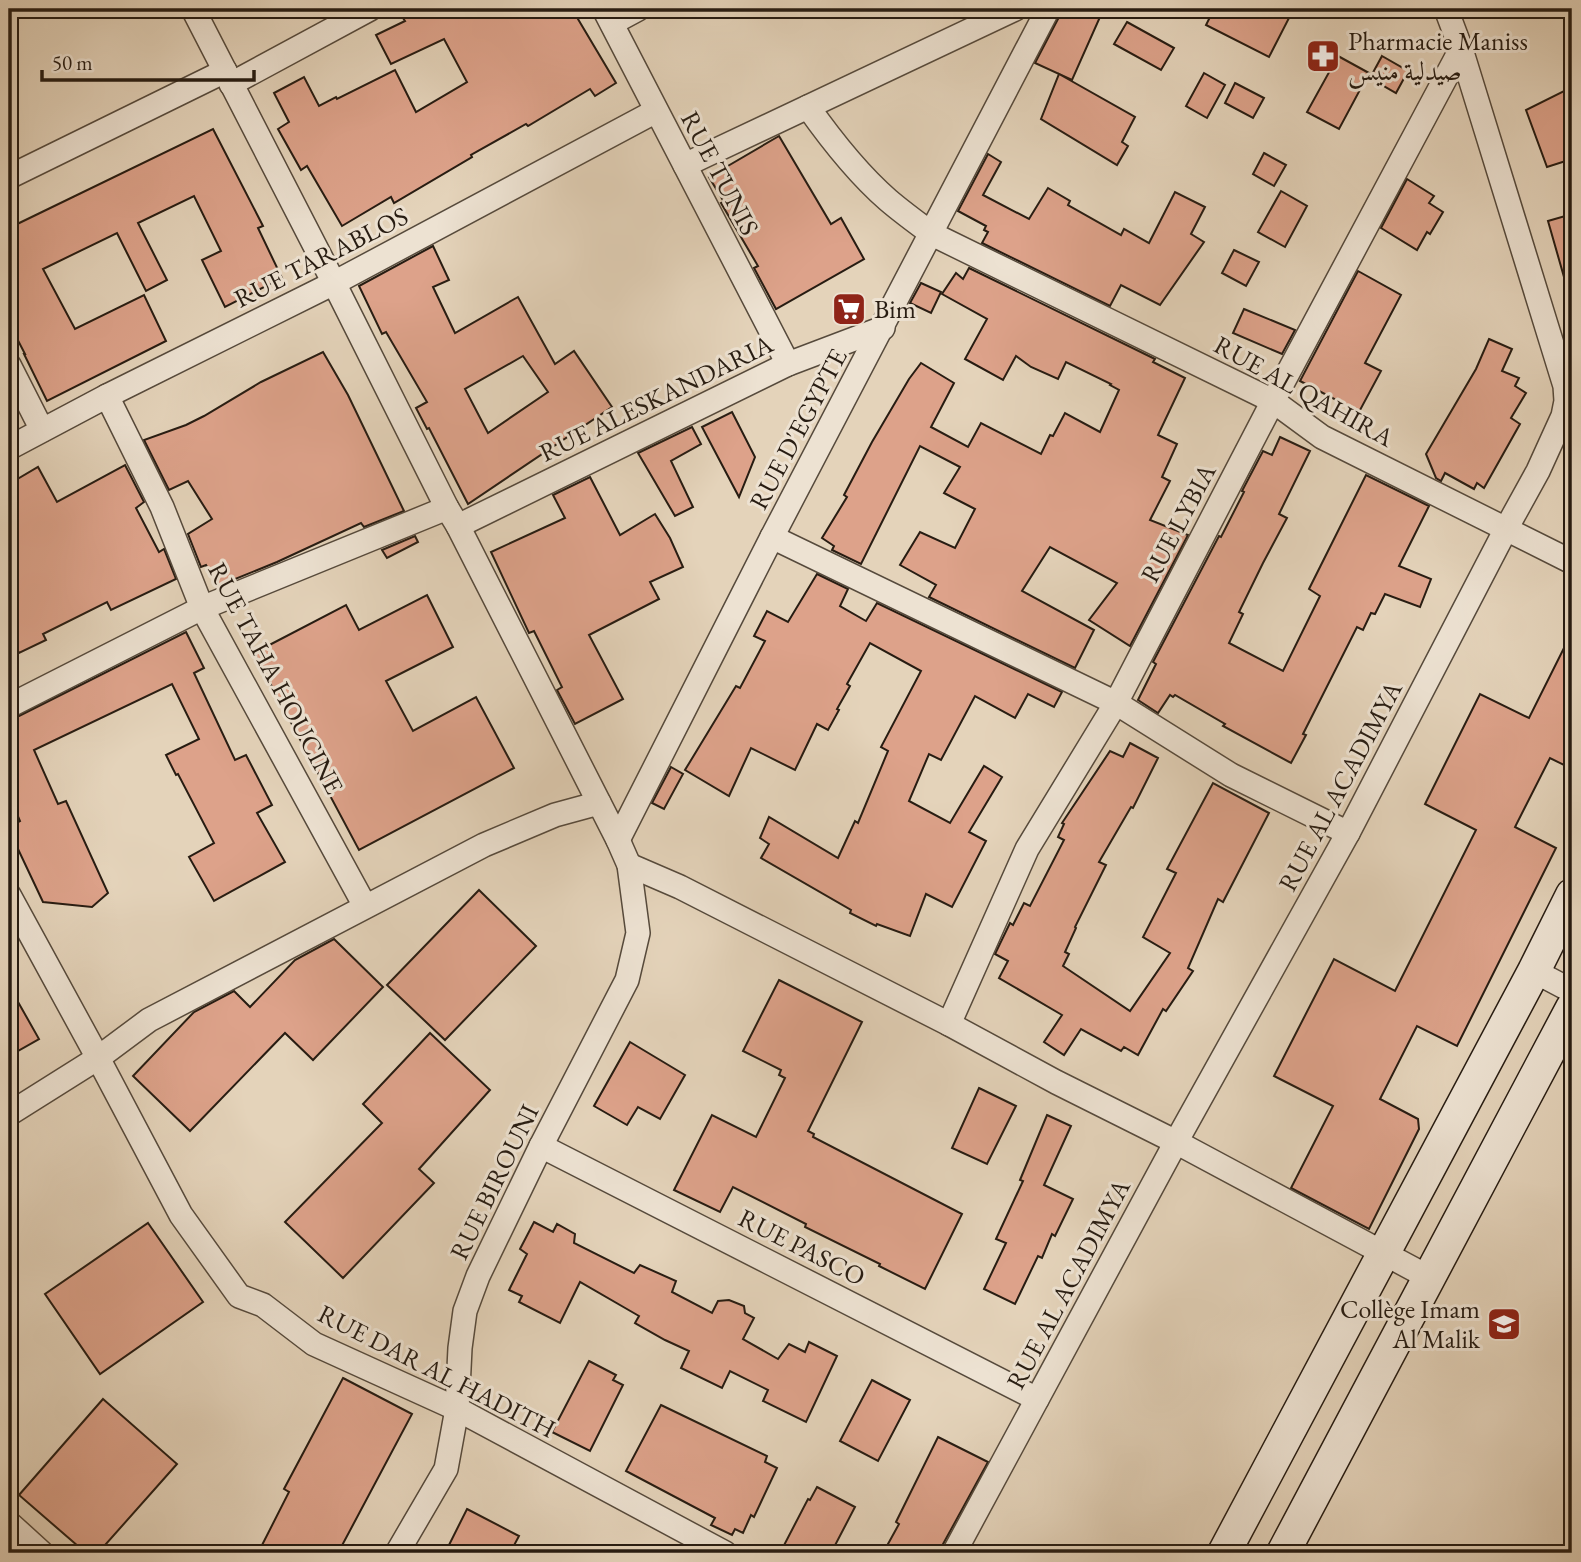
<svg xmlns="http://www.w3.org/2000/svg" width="1581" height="1562" font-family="'EB Garamond',Amiri,serif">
	<rect width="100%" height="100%" fill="#e4d3ba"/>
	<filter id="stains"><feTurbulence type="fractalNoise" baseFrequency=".00286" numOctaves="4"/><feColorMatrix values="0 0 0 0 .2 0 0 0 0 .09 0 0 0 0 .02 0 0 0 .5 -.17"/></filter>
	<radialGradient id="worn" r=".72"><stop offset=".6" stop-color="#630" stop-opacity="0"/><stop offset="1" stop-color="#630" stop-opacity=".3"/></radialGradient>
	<g fill="#dda28a" stroke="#271c12" stroke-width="2" fill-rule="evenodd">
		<polygon points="397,9 572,9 616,83 595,96 590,89 528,126 526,124 471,155 472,157 394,203 391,197 342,226 307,166 301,170 278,129 289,122 274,93 304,77 319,106 336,97 337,99 395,70 416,112 467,82 444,39 391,64 376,35 405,21"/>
		<polygon points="1062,9 1081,9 1100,17 1072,80 1035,63 1060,15"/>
		<polygon points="1214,9 1272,9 1289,18 1269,57 1206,25"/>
		<polygon points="1127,22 1174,48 1161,70 1114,44"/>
		<polygon points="1338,56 1369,73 1339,129 1307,112"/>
		<polygon points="1382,56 1408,71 1396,93 1370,78"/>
		<polygon points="1204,73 1225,85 1207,118 1186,106"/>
		<polygon points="1059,74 1135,117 1122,142 1128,146 1117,165 1041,119"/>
		<polygon points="1235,83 1264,98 1253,118 1225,103"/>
		<polygon points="1572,87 1572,159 1547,167 1526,110"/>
		<polygon points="213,129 263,226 258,228 282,278 225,307 202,260 221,251 194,196 138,223 167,280 146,291 117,233 43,269 75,329 144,295 166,341 47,401 24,354 25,354 9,323 9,228"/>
		<polygon points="779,136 831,224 841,218 864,259 776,309 754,268 758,266 721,203 724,202 709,177"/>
		<polygon points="1264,153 1286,165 1274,186 1253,174"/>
		<polygon points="988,154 1001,162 983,195 1029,219 1048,188 1070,201 1068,205 1121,235 1124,229 1149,243 1175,192 1205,207 1191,234 1204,242 1160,305 1121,285 1110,306 982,243 988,232 984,230 986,226 958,211"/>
		<polygon points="1407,179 1434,196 1429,203 1443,212 1430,234 1427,232 1417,250 1381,228"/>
		<polygon points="1281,191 1307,206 1285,247 1258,232"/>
		<polygon points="1572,214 1572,284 1566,284 1548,221"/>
		<path d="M433,246l16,34 -16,7 22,46 63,-36 37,67 19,-13 38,56 -144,97 -39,-76 -2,1 -11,-21 11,-6 -41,-70 -4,2 -23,-48zM523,356l25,36 -60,41 -23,-44z"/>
		<polygon points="1234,250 1259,262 1246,286 1222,273"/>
		<polygon points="969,268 1155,359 1153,362 1185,378 1158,435 1177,444 1162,477 1170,481 1150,520 1188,535 1130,646 1089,620 1117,583 1050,547 1022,591 1094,630 1075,668 929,597 936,585 900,565 920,532 955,548 975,509 944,493 960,467 920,446 861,564 832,550 834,546 822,538 847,497 844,495 872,442 909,379 921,363 954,383 931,427 968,447 981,423 1041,454 1050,435 1053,436 1065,413 1100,432 1119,390 1110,385 1111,384 1066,362 1058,379 1031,367 1016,356 1003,380 965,359 987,319 942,294 956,273 963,279"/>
		<polygon points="1358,271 1401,295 1365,363 1381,371 1359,412 1300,381"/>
		<polygon points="921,283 941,292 931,313 910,303"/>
		<polygon points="1244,309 1295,330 1282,354 1233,333"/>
		<polygon points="1489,339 1512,349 1502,371 1519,378 1515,386 1526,393 1511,418 1520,424 1484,488 1477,483 1474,489 1445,473 1441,481 1436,478 1426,454 1476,369"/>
		<polygon points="323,352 348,395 404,511 364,527 361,523 277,562 218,586 206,565 201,567 188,534 212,519 188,481 169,490 144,440 186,425 204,416 261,382"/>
		<polygon points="732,412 755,457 739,497 702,427"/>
		<polygon points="692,427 701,444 671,461 693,507 675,516 638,453"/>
		<polygon points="1280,437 1310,451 1279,514 1287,518 1263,563 1239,612 1243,614 1229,643 1283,671 1320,596 1309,589 1366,475 1429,506 1399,566 1431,579 1420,607 1385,594 1375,614 1371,613 1363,630 1357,627 1303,734 1306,735 1291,763 1223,726 1225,724 1175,695 1173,697 1170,695 1158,713 1138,700 1156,664 1153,662 1219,536 1221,537 1244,492 1242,491 1263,451 1272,455"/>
		<polygon points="125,465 144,502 136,508 159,552 164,549 176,579 111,610 107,602 43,634 46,640 19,653 9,633 9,484 38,467 57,502"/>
		<polygon points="590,477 620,535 655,514 670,538 683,567 650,582 659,599 589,635 623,699 575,724 557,690 562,687 534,631 529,633 491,552 565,518 553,495"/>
		<polygon points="415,536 418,542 387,558 382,550"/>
		<polygon points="817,574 848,589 840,606 866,621 877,603 1062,692 1054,707 1028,694 1015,718 975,696 941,760 929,754 909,801 950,823 984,766 1002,777 969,832 986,841 952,907 926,894 910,936 877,924 876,926 850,913 851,910 761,858 769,844 760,838 769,817 838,858 855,821 858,823 888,751 881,747 921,671 870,643 847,684 850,686 837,709 839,710 828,730 817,724 795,770 751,748 729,796 685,770 736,686 740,688 765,641 754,636 767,611 788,622"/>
		<polygon points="427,595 453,647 386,681 413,731 476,697 514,768 359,850 254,653 346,605 359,630"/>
		<polygon points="186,632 204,668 194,673 235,760 246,755 272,805 257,813 285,862 214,901 189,857 214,843 178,774 176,775 166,755 199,739 172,684 34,750 58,804 66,801 108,893 92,907 43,902 9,830 9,827 20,821 9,795 9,720 15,718"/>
		<polygon points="1572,632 1572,769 1550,758 1515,827 1556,848 1457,1046 1417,1026 1380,1099 1418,1119 1419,1129 1369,1229 1291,1188 1333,1106 1274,1076 1334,959 1395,991 1476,830 1425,804 1480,694 1529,718"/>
		<polygon points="1130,743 1158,758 1133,808 1131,807 1099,862 1106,865 1075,927 1076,928 1065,952 1069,954 1063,966 1130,1011 1170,953 1143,937 1176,873 1167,869 1213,783 1269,813 1223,902 1218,899 1188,968 1193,971 1166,1011 1163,1009 1138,1055 1124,1047 1121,1051 1081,1029 1064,1055 1044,1042 1062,1015 999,978 1008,961 995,954 1010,923 1013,925 1024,903 1030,906 1064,840 1058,837 1064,824 1062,823 1110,751 1123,757"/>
		<polygon points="671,767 683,774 664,809 652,803"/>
		<polygon points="479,890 536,946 445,1040 387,985"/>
		<polygon points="334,939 383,987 313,1060 285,1033 190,1131 133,1076 194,1012 234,991 250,1007 295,960"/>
		<polygon points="779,980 862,1022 808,1131 814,1134 813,1137 962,1214 925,1289 879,1266 880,1264 805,1227 806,1224 733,1187 720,1212 674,1190 712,1115 756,1137 785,1078 779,1075 781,1070 743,1051"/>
		<polygon points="9,986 39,1039 9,1056"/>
		<polygon points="430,1033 490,1090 419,1169 434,1183 343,1278 285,1222 382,1123 363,1104"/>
		<polygon points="630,1042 685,1075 660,1119 638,1107 627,1125 594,1106"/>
		<polygon points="979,1088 1016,1106 987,1164 952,1148"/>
		<polygon points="1047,1115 1071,1126 1044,1185 1073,1199 1055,1236 1052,1234 1042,1258 1038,1256 1015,1304 984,1289 1006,1243 996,1239 1023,1181 1020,1180"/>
		<polygon points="534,1222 553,1232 557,1224 575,1234 574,1243 634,1273 640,1265 676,1281 672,1292 712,1313 718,1301 729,1300 744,1306 745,1313 754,1318 743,1339 778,1359 789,1344 805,1352 809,1342 837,1356 806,1422 763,1401 768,1390 730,1371 722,1388 681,1368 689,1351 665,1340 635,1323 639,1316 580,1282 560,1323 519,1302 522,1296 509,1290 527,1254 520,1249"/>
		<polygon points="148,1223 203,1302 100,1374 45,1294"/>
		<polygon points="589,1361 616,1375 613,1380 623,1385 590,1451 552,1432"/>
		<polygon points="343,1378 412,1414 338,1553 258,1553 289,1492 284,1489"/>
		<polygon points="872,1380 910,1400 878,1461 840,1441"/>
		<polygon points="103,1399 177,1464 98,1553 86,1553 19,1495"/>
		<polygon points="661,1405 767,1456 765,1462 777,1468 754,1517 751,1515 743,1533 735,1529 732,1535 711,1525 715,1518 626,1471"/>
		<polygon points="938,1437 988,1462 942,1546 940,1553 883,1553 899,1524 896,1522"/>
		<polygon points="817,1487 855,1507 831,1553 780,1553 808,1499 810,1500"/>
		<polygon points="467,1509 519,1536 510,1553 445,1553"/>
	</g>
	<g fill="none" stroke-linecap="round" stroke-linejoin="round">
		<g stroke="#564a3c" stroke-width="26">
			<g id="street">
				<polyline points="193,9 334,283 447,508 458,526 618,840 629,865 638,933 627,980 541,1146 478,1276 465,1311 460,1348 457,1409 446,1469 397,1553"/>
				<polyline points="604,9 788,364"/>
				<polyline points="612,23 638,9"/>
				<polyline points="231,84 370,9"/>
				<path d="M808,107c24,34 49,66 80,93 14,12 29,23 44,34l341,167 49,36 250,125"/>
				<polyline points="685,165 1015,9"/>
				<polyline points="9,177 225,71"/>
				<polyline points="9,365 42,430"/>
				<polyline points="107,396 162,507 202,608 365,906"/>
				<polyline points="9,448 107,396 334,283 656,111"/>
				<polyline points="458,526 788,364 883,328"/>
				<polyline points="772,537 1116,703 1231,775 1348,833"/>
				<polyline points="9,706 202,608 447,508"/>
				<polyline points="618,840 772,537 1048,9"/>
				<polyline points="629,865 680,887 949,1024 1056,1082 1176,1142 1430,1278"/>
				<polyline points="9,895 98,1058 181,1215 239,1296 263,1305 314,1344 457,1409 725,1553"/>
				<polyline points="1534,971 1572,991"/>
				<polyline points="949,1024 1027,849 1116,703 1273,401 1461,49"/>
				<polyline points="9,1114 98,1058 149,1020 484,845 555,815 599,803"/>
				<polyline points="541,1146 1037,1399"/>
				<polyline points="9,1523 42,1553"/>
				<polyline points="954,1553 1176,1142 1348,833 1506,529 1538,471 1563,416 1566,401 1565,386 1461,49 1446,9"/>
			</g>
		</g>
		<g stroke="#271c12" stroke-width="35">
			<g id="secondary">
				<polyline points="1224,1553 1534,971 1572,895"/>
				<polyline points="1283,1553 1572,1008"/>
			</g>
		</g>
		<use href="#street" stroke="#ede2d2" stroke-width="23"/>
		<use href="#secondary" stroke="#ede2d2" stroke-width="32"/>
	</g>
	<defs>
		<g id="pharmacy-square" transform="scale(1.75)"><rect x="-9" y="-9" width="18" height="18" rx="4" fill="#8f2418" stroke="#ede2d2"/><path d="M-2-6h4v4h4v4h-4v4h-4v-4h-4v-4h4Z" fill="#fff"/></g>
		<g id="supermarket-square" transform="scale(1.75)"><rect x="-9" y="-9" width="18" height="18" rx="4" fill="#8f2418" stroke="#ede2d2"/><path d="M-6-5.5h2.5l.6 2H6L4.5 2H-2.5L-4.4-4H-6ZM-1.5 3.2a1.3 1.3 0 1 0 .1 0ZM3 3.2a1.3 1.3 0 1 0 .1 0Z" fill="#fff"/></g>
		<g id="school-square" transform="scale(1.75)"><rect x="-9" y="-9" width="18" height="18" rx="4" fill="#8f2418" stroke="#ede2d2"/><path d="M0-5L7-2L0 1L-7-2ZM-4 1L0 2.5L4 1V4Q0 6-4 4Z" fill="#fff"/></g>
	</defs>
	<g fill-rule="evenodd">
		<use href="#pharmacy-square" x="1323" y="56"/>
		<use href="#supermarket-square" x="849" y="309"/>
		<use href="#school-square" x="1504" y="1324"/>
	</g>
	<g text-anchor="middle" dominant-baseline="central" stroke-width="6" stroke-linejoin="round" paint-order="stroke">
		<g font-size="26" fill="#271c12" stroke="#ede2d2" text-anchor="start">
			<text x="1348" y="41">Pharmacie Maniss<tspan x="1348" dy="30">صيدلية منيس</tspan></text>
			<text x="874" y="309">Bim</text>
			<text x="1480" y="1309" text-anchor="end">Collège Imam<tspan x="1480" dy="30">Al Malik</tspan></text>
		</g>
		<g font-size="26" fill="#271c12" stroke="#ede2d2">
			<text transform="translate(720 173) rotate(62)">RUE TUNIS</text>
			<text transform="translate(321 257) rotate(-27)">RUE TARABLOS</text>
			<text transform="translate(1304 391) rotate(29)">RUE AL QAHIRA</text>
			<text transform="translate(656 398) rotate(-26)">RUE ALESKANDARIA</text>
			<text transform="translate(798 429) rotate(-62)">RUE D'EGYPTE</text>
			<text transform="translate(1178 523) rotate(-62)">RUE LYBIA</text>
			<text transform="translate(276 678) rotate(62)">RUE TAHA HOUCINE</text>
			<text transform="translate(1340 786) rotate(-62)">RUE AL ACADIMYA</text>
			<text transform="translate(494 1182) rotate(-64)">RUE BIROUNI</text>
			<text transform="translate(802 1247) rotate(27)">RUE PASCO</text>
			<text transform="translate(1068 1284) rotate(-62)">RUE AL ACADIMYA</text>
			<text transform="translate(437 1371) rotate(27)">RUE DAR AL HADITH</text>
		</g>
	</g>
	<rect width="1581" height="1562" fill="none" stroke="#e4d3ba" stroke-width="35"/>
	<rect x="10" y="10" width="1560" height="1541" fill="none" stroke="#271c12" stroke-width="3.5"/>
	<rect x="18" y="18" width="1546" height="1527" fill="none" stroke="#271c12" stroke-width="2"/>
	<path d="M42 70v10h212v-10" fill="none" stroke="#271c12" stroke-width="3.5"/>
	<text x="52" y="70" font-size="21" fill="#271c12" stroke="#ede2d2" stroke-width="5" paint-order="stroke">50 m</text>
	<rect width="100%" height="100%" filter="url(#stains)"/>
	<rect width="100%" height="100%" fill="url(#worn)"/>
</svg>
